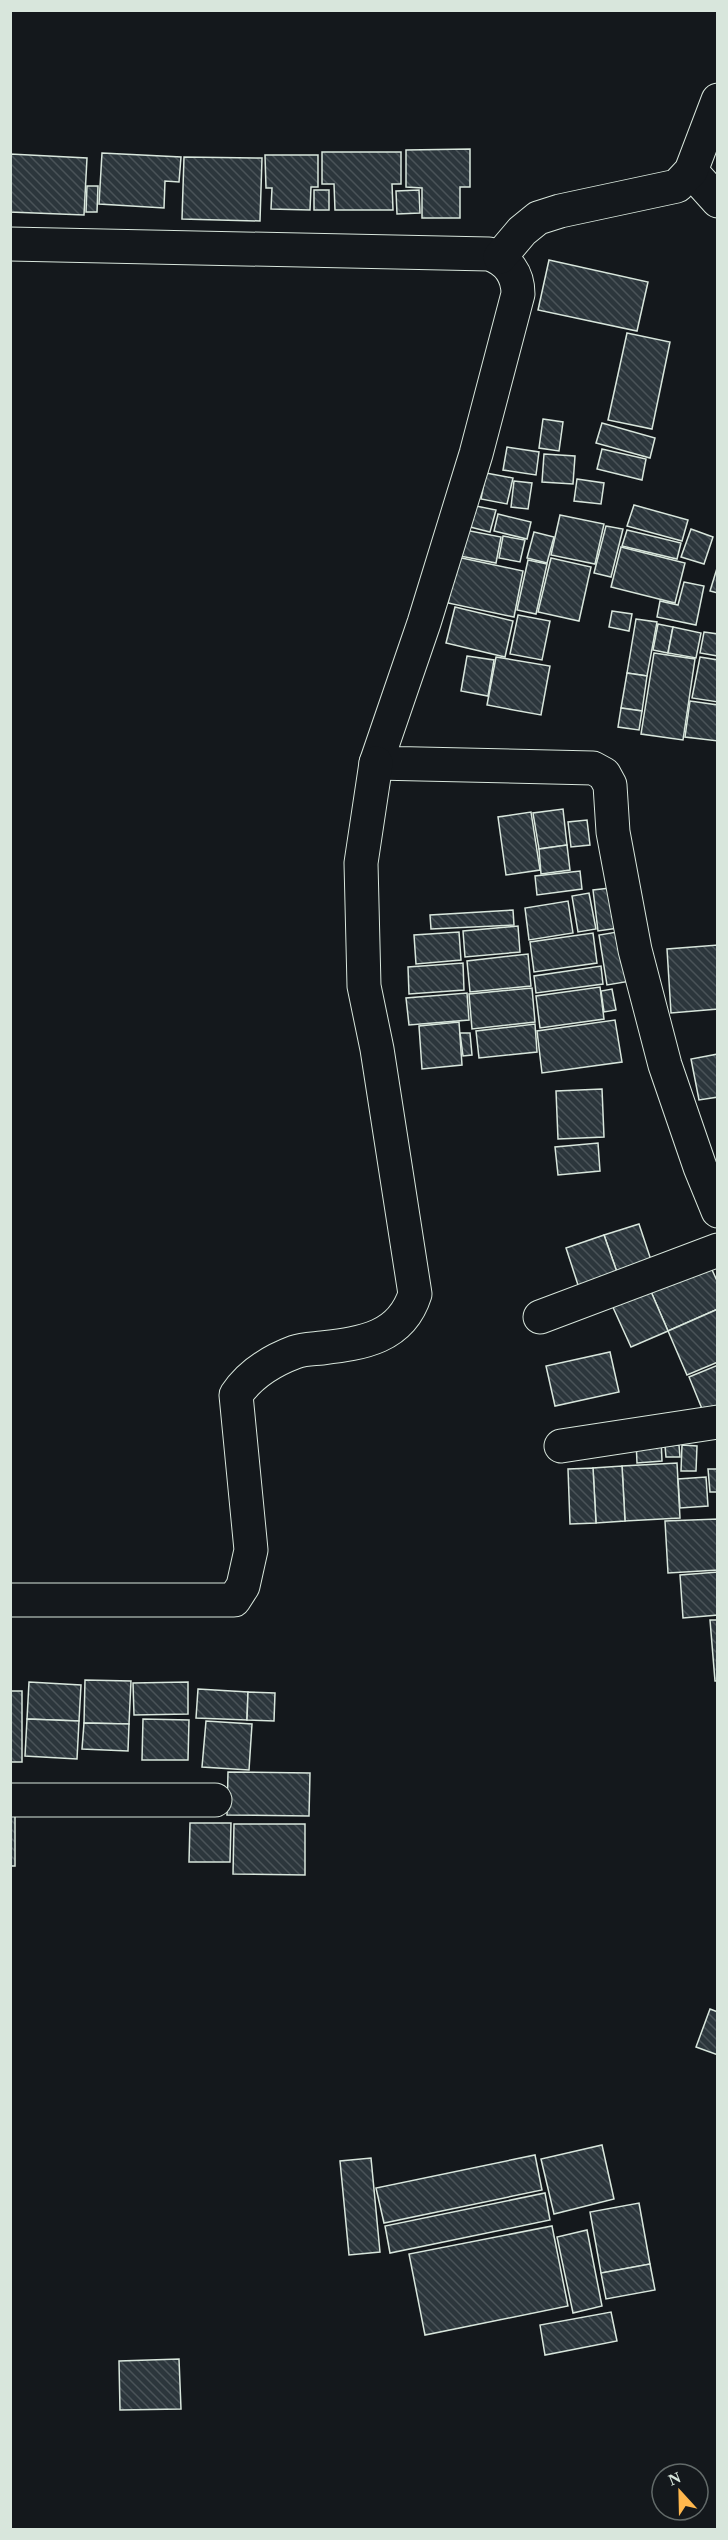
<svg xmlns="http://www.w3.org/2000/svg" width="728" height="2540" font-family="Georgia,serif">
	<defs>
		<pattern id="building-back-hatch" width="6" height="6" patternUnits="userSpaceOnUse" patternTransform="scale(1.5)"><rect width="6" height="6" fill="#2c363c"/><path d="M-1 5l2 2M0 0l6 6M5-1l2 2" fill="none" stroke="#4a5358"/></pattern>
	</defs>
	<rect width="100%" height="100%" fill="#14181c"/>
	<g fill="url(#building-back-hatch)" stroke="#d8e6dc" stroke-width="1.5">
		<polygon points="470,149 470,187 460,187 460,218 422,218 422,188 406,187 406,150"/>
		<polygon points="322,152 401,152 401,184 392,184 393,210 335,210 334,184 322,184"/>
		<polygon points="102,153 181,157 179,182 165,181 164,208 99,204"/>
		<polygon points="10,154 87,158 84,215 10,212"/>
		<polygon points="265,155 318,155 318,187 311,187 310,210 271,209 272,188 266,188"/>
		<polygon points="184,157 262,158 260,221 182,219"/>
		<polygon points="87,186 98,186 97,212 86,212"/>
		<rect x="314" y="190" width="15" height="20"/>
		<polygon points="419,190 420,213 397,214 396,191"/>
		<polygon points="549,260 648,282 637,331 538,310"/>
		<polygon points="627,333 670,342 652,429 608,420"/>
		<polygon points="543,419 563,422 559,451 539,448"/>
		<polygon points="602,423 655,438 650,458 596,443"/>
		<polygon points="507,447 539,452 536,475 503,470"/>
		<polygon points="602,449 646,459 642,480 597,469"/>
		<polygon points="544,454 575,456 573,484 542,482"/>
		<polygon points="486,473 513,478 507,504 481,499"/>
		<polygon points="577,479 604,483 601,504 574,501"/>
		<polygon points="514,481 532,483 528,509 511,507"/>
		<polygon points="471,505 496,510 490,532 466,526"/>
		<polygon points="634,505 688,520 682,541 627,526"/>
		<polygon points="498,514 531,522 527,539 494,531"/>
		<polygon points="560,515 604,524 595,564 551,555"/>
		<polygon points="606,526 623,529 611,577 594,573"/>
		<polygon points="691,529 713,537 704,564 681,557"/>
		<polygon points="465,530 501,537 496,563 460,556"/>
		<polygon points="627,530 681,543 677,559 622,546"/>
		<polygon points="534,532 554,537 547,563 527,558"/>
		<polygon points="503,536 525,540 520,562 499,558"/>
		<polygon points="621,547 685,563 675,603 611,587"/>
		<polygon points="457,557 523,571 514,617 448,603"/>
		<polygon points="551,558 591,567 579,621 538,612"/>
		<polygon points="528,560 547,564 536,614 517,610"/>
		<polygon points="718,565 718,593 710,591"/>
		<polygon points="684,582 704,586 696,625 657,617 660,601 678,605"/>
		<polygon points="455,607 513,621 505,657 446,643"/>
		<polygon points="612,611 632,614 629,631 609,627"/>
		<polygon points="518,615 550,621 542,660 510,654"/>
		<polygon points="636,619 657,622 647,676 627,673"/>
		<polygon points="658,624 673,627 668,653 653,650"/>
		<polygon points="673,627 701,633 696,658 668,653"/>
		<polygon points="704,632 718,634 718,656 700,653"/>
		<polygon points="654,653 695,659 683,740 641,734"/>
		<polygon points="467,656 494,660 488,696 461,691"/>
		<polygon points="496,657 550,666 541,715 487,705"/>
		<polygon points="700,657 718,660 718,702 692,698"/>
		<polygon points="627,673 647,676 642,711 621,708"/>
		<polygon points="690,701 718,705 718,741 685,737"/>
		<polygon points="621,708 642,711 639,730 618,727"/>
		<polygon points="563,809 567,845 539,849 533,813"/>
		<polygon points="531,812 540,870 506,875 498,817"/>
		<polygon points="587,820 590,845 571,847 568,822"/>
		<polygon points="567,845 570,870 541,874 539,849"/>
		<polygon points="580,871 582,889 537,895 535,876"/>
		<polygon points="619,887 625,927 598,931 593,890"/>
		<polygon points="589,893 596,929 578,932 572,896"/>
		<polygon points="568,901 573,933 529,940 525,908"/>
		<polygon points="513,910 514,925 431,929 430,915"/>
		<polygon points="518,926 520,952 465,957 463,931"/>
		<polygon points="623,931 631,981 607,985 599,935"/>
		<polygon points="459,932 461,960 416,964 414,935"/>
		<polygon points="593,933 597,963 534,972 530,942"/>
		<polygon points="718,945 718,1009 671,1013 667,949"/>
		<polygon points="528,954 531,986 470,992 467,961"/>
		<polygon points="463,963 464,990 409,994 408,967"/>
		<polygon points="601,966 603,984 536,993 534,976"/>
		<polygon points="600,987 604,1019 540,1028 536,996"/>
		<polygon points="532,988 535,1022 472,1029 469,994"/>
		<polygon points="612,989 616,1010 604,1012 601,991"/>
		<polygon points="467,993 469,1020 409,1025 406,998"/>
		<polygon points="615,1020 622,1062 542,1073 537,1031"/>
		<polygon points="459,1022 462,1065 422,1069 419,1026"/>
		<polygon points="535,1024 537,1052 479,1058 476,1031"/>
		<polygon points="460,1033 470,1033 472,1055 463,1056"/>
		<polygon points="718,1054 718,1097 699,1100 691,1059"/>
		<polygon points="602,1089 604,1137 558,1139 556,1091"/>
		<polygon points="598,1143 600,1171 558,1175 555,1147"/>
		<polygon points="639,1224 652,1263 618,1275 604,1235"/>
		<polygon points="604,1235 618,1275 579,1288 566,1248"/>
		<polygon points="708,1261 718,1283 718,1309 668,1331 649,1287"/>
		<polygon points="649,1287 668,1331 631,1347 611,1303"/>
		<polygon points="718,1309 718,1362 687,1375 668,1331"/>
		<polygon points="610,1352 619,1392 555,1406 546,1366"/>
		<polygon points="718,1365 718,1417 707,1421 689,1377"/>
		<polygon points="661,1438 662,1461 637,1463 636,1440"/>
		<polygon points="679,1445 680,1457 666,1457 665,1446"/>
		<polygon points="682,1445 697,1446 696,1471 681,1471"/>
		<polygon points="677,1463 680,1518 625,1521 622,1466"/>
		<polygon points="622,1466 625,1521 596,1523 593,1468"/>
		<polygon points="593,1468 596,1523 570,1524 568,1469"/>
		<polygon points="708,1469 718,1469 718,1492 710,1492"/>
		<polygon points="706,1477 708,1506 680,1508 678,1479"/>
		<polygon points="718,1519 718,1570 668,1573 665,1521"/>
		<polygon points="718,1572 718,1615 683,1618 680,1575"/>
		<polygon points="710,1620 718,1620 718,1681 715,1681"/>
		<polygon points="85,1680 131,1681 129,1724 84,1723"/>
		<polygon points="29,1682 81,1685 79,1721 27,1719"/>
		<polygon points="188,1682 188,1714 134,1715 133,1683"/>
		<polygon points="198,1689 248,1692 247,1720 196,1718"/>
		<rect x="10" y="1691" width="12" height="71"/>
		<polygon points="248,1692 275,1693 274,1721 247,1720"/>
		<polygon points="27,1719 79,1721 77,1759 25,1756"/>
		<polygon points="143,1719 189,1720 188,1760 142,1760"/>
		<polygon points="206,1721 252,1724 249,1770 202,1767"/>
		<polygon points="84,1723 129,1724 128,1751 82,1749"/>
		<polygon points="228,1772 310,1773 309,1816 227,1815"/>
		<rect x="10" y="1808" width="5" height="58"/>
		<polygon points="190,1823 231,1823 230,1862 189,1862"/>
		<polygon points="234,1824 305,1824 305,1875 233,1874"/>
		<polygon points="710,2009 718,2012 718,2055 696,2047"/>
		<polygon points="602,2145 614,2199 554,2214 541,2159"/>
		<polygon points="535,2155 542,2190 384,2223 376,2188"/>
		<polygon points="371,2158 380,2252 349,2255 340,2161"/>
		<polygon points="545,2193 550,2220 390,2253 385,2226"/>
		<polygon points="639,2203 650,2264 601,2273 590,2212"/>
		<polygon points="552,2226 568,2306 425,2335 409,2254"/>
		<polygon points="587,2230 602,2306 573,2313 557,2237"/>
		<polygon points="650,2264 655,2290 606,2299 601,2273"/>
		<polygon points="611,2312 617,2341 545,2355 540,2325"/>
		<polygon points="179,2359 181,2409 120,2410 119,2361"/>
	</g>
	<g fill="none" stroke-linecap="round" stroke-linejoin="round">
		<g stroke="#d8e6dc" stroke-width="35">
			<g id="minor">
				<polyline points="691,171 718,201"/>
				<path d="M10,244l479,10c19,6 29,20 29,40l-42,160 -52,169 -48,140 217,5 11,6 6,11 3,47 22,118 30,115 35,102 18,44"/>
				<polyline points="500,257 522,231 538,218 560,211 677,186 691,171 718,100"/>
				<polyline points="540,1317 718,1250"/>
				<polyline points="561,1446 718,1422"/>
				<path d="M10,1600h224l9,-14 8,-36 -15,-155c14,-21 35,-34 59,-43 8,-3 18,-3 27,-4 41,-5 79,-10 93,-54l-38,-245 -13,-63 -3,-123 15,-100"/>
				<polyline points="10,1800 215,1800"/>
			</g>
		</g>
		<use href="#minor" stroke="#14181c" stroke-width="33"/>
	</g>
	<rect width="728" height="2540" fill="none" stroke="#d8e6dc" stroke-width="24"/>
	<g transform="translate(680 2492) rotate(338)"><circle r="28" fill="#14181c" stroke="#626a69" stroke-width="1.5"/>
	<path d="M0-4.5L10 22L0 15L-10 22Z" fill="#ffb74d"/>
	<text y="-9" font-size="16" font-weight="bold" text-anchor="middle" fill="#d8e6dc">N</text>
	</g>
</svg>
